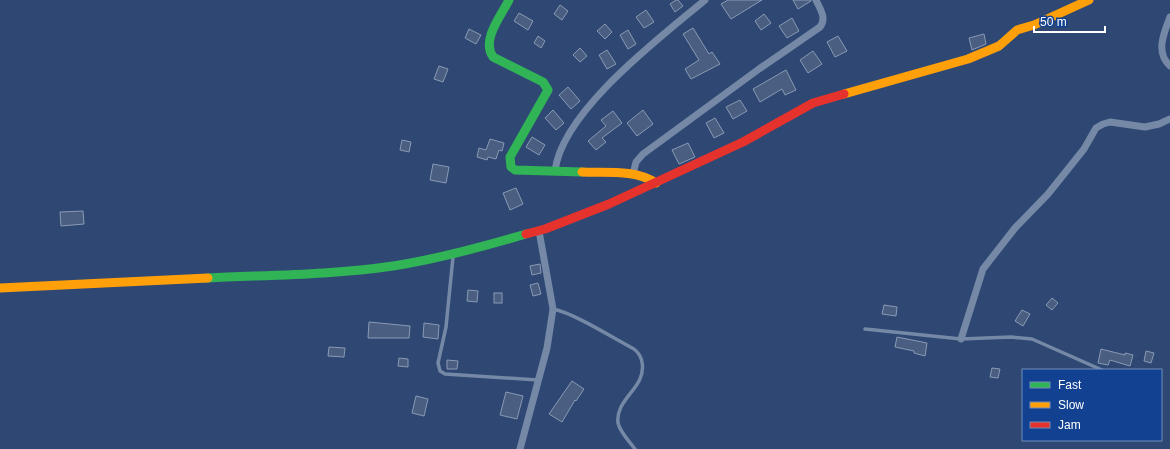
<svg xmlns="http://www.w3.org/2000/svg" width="1170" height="449" font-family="Arial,sans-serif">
	<rect width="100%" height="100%" fill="#2e4873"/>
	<g fill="#495e81" stroke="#8a9ab4">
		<polygon points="676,0 678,0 683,6 675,12 670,4"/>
		<polygon points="728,0 762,0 731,19 721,4"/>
		<polygon points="793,0 811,0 811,1 798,9"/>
		<polygon points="560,5 568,11 562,20 554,14"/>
		<polygon points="646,10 654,22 644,28 636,17"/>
		<polygon points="519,13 533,21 528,30 514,21"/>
		<polygon points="764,14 771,23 761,30 755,21"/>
		<polygon points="792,18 799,31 787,38 779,26"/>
		<polygon points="605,24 612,32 605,39 597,31"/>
		<polygon points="693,28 709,54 712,52 720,64 691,79 685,69 699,60 683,34"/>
		<polygon points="469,29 481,35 476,44 465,38"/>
		<polygon points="628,30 636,44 628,49 620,35"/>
		<polygon points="984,34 986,44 972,50 969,38"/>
		<polygon points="538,36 545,41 541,48 534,43"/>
		<polygon points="838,36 847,51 835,57 827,42"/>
		<polygon points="580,48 587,56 580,62 573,55"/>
		<polygon points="607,50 616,64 607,69 599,55"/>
		<polygon points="813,51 822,64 808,73 800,60"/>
		<polygon points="439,66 448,69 443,82 434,79"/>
		<polygon points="786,70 796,90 785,95 782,89 760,102 753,89"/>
		<polygon points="568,87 580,101 571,109 559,95"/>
		<polygon points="740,100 747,111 733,119 726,107"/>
		<polygon points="553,110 564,123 556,130 545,118"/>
		<polygon points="643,110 653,124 637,136 627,123"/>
		<polygon points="613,111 622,123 602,138 606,142 596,150 588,141 606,126 601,120"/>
		<polygon points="715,118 724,133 714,138 706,123"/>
		<polygon points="532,137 545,145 539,155 526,147"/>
		<polygon points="490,139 504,143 502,151 499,150 496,159 488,157 487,160 477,157 479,148 486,150"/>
		<polygon points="402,140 411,142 409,152 400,150"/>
		<polygon points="688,143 695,157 679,164 672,150"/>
		<polygon points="433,164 449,167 446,183 430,180"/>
		<polygon points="516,188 523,204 510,210 503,193"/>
		<polygon points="83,211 84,224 61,226 60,212"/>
		<polygon points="540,264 541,273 532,275 530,266"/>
		<polygon points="538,283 541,294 533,296 530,285"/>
		<polygon points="468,290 478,291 477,302 467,301"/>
		<rect x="494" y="293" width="8" height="10"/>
		<polygon points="1052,298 1058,303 1052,310 1046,305"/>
		<polygon points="884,305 897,307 896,316 882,314"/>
		<polygon points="1022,310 1030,314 1023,326 1015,321"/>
		<polygon points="369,322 410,326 409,338 368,338"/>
		<polygon points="424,323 439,325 438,339 423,337"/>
		<polygon points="897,337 927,343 925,356 914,353 914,351 895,347"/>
		<polygon points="329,347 345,348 344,357 328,356"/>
		<polygon points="1101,349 1125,355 1125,353 1133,355 1130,366 1110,360 1108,365 1098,363"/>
		<polygon points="1146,351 1154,353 1151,363 1144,361"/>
		<polygon points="399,358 408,359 408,367 398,366"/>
		<polygon points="447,360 458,361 457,369 447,369"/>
		<polygon points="992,368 1000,369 998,378 990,377"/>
		<polygon points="572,381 584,389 576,401 575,400 562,422 549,414"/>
		<polygon points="506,392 523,396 517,419 500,415"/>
		<polygon points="416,396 428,399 424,416 412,413"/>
	</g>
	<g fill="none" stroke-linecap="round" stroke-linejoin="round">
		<g stroke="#7589a6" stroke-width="3.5">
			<polyline points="453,257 446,327 438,363 440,371 445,374 538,380"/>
			<path d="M553,309c21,4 60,29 81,40 5,4 7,7 8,13 5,26 -27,36 -24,61 2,9 11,18 17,26"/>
			<polyline points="865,329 961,339 1011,337 1032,339 1102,370"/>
		</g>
		<g stroke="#7589a6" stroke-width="7">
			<path d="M1170,17c-6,16 -15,35 0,49"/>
			<path d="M555,171c7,-60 106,-134 150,-171"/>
			<path d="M633,174l3,-12 7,-8 116,-85 61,-42c7,-9 0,-18 -4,-27"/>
			<polyline points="961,339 983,269 1015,228 1048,194 1084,149 1096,128 1103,124 1110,122 1145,127 1159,124 1170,119"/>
			<polyline points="520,449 547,348 553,309 539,231"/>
		</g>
		<g stroke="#30b455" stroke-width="9">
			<path d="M509,0c-8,16 -28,40 -16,57l50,25 5,8 -38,67 1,10 4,3 67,2"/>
			<path d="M208,278c61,-3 124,-3 185,-12 45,-7 89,-19 133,-32"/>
		</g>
		<g stroke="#ff9f0a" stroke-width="9">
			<polyline points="844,94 968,59 999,46 1017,30 1034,25 1089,0"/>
			<path d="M582,172c24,1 53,-3 74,11"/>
			<polyline points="0,288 208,278"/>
		</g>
		<polyline stroke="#e5322d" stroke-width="9" points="526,234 545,229 609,204 743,142 813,103 844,94"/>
	</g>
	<rect x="1022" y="369" width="140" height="72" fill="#114190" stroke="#708dbc"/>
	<rect x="1030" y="382" width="20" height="6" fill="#30b455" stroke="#708dbc"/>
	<text x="1058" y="389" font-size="12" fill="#ffffff">Fast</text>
	<rect x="1030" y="402" width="20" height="6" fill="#ff9f0a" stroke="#708dbc"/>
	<text x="1058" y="409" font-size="12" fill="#ffffff">Slow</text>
	<rect x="1030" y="422" width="20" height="6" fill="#e5322d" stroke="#708dbc"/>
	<text x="1058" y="429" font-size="12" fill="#ffffff">Jam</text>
	<path d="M1034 26v6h71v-6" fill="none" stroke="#ffffff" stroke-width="2"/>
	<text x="1040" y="26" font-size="12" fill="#ffffff" stroke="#114190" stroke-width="3" paint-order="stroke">50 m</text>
</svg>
